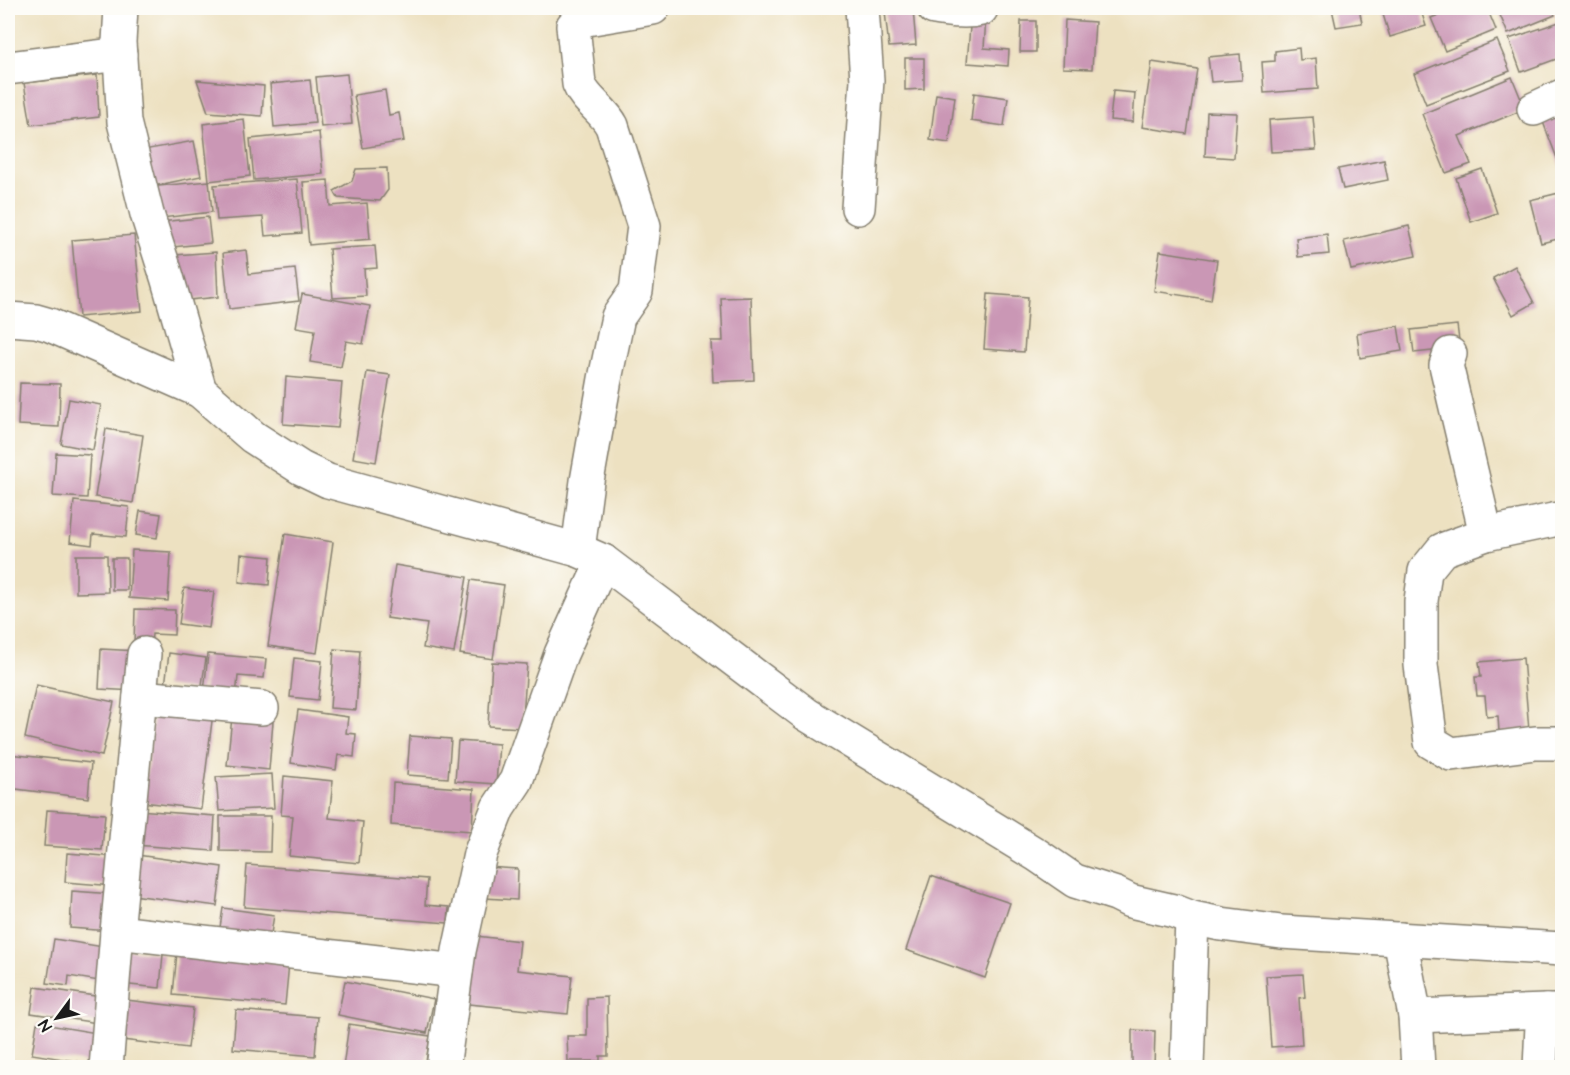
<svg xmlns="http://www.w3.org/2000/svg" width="1570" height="1075" font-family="'Architects Daughter',sans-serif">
	<rect width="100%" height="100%" fill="#fdfcf7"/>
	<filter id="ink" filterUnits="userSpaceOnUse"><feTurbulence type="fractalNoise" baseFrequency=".0167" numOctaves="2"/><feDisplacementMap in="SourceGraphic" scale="12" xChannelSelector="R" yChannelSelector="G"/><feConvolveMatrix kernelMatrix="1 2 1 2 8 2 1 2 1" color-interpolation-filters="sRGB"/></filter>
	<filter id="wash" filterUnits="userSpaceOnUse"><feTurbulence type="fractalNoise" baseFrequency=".008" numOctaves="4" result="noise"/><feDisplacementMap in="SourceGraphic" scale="24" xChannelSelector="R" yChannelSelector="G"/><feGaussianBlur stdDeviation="1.35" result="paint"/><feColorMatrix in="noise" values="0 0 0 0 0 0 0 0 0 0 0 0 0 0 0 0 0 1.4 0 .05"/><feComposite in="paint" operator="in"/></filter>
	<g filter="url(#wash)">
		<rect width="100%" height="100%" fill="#ede1c1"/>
		<polygon fill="#f7cfd3" points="1562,1011 1562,1067 1544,1068"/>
		<g id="blocks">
			<g fill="#ca97b5">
				<polygon points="1016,8 1074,8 1074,11 1016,10"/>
				<polygon points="1342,8 1359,8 1362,23 1336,27 1332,9"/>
				<polygon points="1381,8 1420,8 1426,26 1390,37"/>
				<polygon points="1456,8 1487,8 1496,30 1445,51 1431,18"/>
				<polygon points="1497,8 1552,8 1555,15 1508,34"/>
				<polygon points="913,9 916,45 889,47 885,12"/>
				<polygon points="971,15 986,17 984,48 1009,50 1008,66 967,63"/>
				<polygon points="1065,20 1095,22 1092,69 1063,68"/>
				<polygon points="1021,21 1036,21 1036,52 1020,52"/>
				<polygon points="1562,21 1562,57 1521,72 1509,39"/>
				<polygon points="1497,40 1510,71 1426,104 1414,74"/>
				<polygon points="1299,48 1300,60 1316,58 1318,89 1264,93 1262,62 1275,61 1275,51"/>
				<polygon points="1240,54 1242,80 1211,82 1208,57"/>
				<polygon points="905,58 924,58 924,89 905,90"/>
				<polygon points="1152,62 1197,69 1187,134 1142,127"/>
				<polygon points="347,74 352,124 321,127 316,77"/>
				<polygon points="97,75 99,117 31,125 24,83"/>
				<polygon points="1512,77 1525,109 1459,136 1471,164 1446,173 1422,114"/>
				<polygon points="197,80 264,86 262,116 208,112"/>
				<polygon points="310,80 315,123 274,127 270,84"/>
				<polygon points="385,90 389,115 399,113 404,141 363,148 354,95"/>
				<polygon points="1113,91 1135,93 1133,122 1110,120"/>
				<polygon points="974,93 1008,98 1004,126 971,121"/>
				<polygon points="936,94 955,97 949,143 930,140"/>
				<polygon points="1207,112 1237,113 1234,158 1205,156"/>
				<polygon points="1562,114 1562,171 1543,122"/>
				<polygon points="1313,117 1316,150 1271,152 1269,120"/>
				<polygon points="244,119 250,176 209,181 203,124"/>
				<polygon points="319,132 323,174 254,180 250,139"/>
				<polygon points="194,141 201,176 149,187 143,150"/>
				<polygon points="1384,160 1388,180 1343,189 1338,169"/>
				<polygon points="387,168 388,190 380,201 338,198 334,191 352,181 356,169"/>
				<polygon points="1482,169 1497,213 1471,222 1456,178"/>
				<polygon points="297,179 302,233 265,236 263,217 217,220 214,185"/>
				<polygon points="328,180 330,206 367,203 370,239 309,245 303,182"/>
				<polygon points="209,181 212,212 153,219 149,187"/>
				<polygon points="1559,193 1562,205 1562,238 1541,243 1530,200"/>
				<polygon points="208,217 211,243 163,248 160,222"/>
				<polygon points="1409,226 1416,256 1351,270 1344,241"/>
				<polygon points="1327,234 1329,254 1298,257 1296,238"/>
				<polygon points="134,235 142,311 79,317 72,240"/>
				<polygon points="375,246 377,268 364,269 366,296 333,298 329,249"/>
				<polygon points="246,250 249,274 295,269 299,301 229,309 223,253"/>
				<polygon points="1160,251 1217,260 1211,300 1154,291"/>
				<polygon points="216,252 218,297 180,301 175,255"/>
				<polygon points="1515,266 1534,303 1513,315 1493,278"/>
				<polygon points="302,294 370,306 363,344 346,341 341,367 310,362 315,330 296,327"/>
				<polygon points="988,294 1028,297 1024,352 984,349"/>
				<polygon points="751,297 754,380 713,382 711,341 723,341 721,298"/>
				<polygon points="1457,325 1460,348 1414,353 1411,330"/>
				<polygon points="1398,326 1402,351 1360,358 1357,333"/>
				<polygon points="367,372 390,375 376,462 353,458"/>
				<polygon points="286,377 342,382 338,428 283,424"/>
				<polygon points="20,383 60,384 59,427 18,425"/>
				<polygon points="69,399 101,405 93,450 61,444"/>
				<polygon points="106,429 143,435 133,503 95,497"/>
				<polygon points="56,453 90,455 87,498 53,496"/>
				<polygon points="74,501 129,507 126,537 93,534 92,545 70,542"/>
				<polygon points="140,511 161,514 157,538 136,535"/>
				<polygon points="285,534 333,542 317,653 268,646"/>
				<polygon points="132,550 171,552 168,601 129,598"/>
				<polygon points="241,554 271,557 269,585 239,582"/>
				<polygon points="76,555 107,555 108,592 76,593"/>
				<rect x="112" y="558" width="15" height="32"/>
				<polygon points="395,565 467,577 454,653 423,648 427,624 387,618"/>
				<polygon points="471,580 504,585 493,659 460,654"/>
				<polygon points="184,588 214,592 209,628 179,624"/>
				<polygon points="135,609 175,610 174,635 152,634 151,645 134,644"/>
				<polygon points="101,649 138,651 135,691 99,689"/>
				<polygon points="334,649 360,651 356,710 330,708"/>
				<polygon points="169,653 206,658 201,691 165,686"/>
				<polygon points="208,654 266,659 264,678 238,676 236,696 204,692"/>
				<polygon points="294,658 322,661 318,700 290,697"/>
				<polygon points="1523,658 1529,730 1499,732 1498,716 1487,717 1485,696 1477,696 1475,677 1481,677 1479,662"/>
				<polygon points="492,662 527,664 522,728 488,726"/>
				<polygon points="36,685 114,702 102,756 25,738"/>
				<polygon points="155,705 213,713 201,809 143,802"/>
				<polygon points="298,710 348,717 346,733 356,734 354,757 338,755 336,770 291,763"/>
				<polygon points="232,717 273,722 269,770 227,765"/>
				<polygon points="410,736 451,739 448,778 407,775"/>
				<polygon points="458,741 499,744 496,784 455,781"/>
				<polygon points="8,754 91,763 88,798 8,788"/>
				<polygon points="272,774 274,808 219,811 216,777"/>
				<polygon points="284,776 333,781 329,818 363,822 359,863 289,856 293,816 281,815"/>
				<polygon points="393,783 474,789 472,831 391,825"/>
				<polygon points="47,810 105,814 102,850 44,846"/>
				<polygon points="138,810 215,816 213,851 135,845"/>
				<polygon points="220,816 271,816 270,852 220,851"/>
				<polygon points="67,853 117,857 115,886 65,882"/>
				<polygon points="130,854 222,867 217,906 125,894"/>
				<polygon points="247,865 427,879 425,905 449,907 448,923 244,907"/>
				<polygon points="487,867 518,869 517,900 485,898"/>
				<polygon points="931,876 1010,903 985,978 906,950"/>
				<polygon points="72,891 113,894 110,931 70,928"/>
				<polygon points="223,908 274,915 269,946 219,934"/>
				<polygon points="476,936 520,941 517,970 572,976 568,1014 469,1004"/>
				<polygon points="54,939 110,948 105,982 69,976 68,986 47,983"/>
				<polygon points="123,950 163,954 160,988 120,984"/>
				<polygon points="177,952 289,963 285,1005 173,995"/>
				<polygon points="1303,974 1305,997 1299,998 1302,1045 1271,1047 1266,976"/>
				<polygon points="345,981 434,999 427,1033 338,1015"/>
				<polygon points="35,987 108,998 104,1024 31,1013"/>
				<polygon points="607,997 608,1056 600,1056 600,1061 568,1061 567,1036 587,1036 587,998"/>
				<polygon points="118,999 193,1008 188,1048 114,1039"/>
				<polygon points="236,1010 318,1017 315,1056 233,1049"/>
				<polygon points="37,1023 103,1034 98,1065 32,1054"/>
				<polygon points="349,1024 430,1036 425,1068 343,1067"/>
				<polygon points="1132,1030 1155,1031 1154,1068 1132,1068"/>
			</g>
		</g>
	</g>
	<g filter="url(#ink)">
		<use href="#blocks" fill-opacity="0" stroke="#847e6e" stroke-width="1.5"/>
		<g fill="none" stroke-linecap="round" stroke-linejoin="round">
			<g stroke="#847e6e" stroke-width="36">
				<g id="minor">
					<polyline points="121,8 119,42 124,122 147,214 167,277 200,391"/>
					<path d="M934,8c15,2 32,5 47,1v-1"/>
					<polyline points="8,68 120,54"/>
					<polyline points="1534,109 1562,96"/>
					<polyline points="858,208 867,80 862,8"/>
					<polyline points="8,319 36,321 50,325 200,391 253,437 301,468 328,481 578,550 603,561 806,714 1037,855 1075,881 1116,894 1130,901 1174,911 1192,918 1221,924 1281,932 1562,949"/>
					<polyline points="1450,354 1446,365 1486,534"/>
					<polyline points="1562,519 1553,520 1486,534 1442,550 1425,571 1421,601 1421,665 1431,742 1451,754 1535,743 1562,743"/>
					<path d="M578,550l9,-69 18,-102 13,-62 18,-26 8,-65 -32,-100c-8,-16 -27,-26 -33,-42l-6,-58 8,-6 72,-12"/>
					<polyline points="140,697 262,708"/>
					<polyline points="117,932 456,971"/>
					<polyline points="1400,939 1415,1016 1418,1068"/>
					<polyline points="1415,1016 1546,1011"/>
					<polyline points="106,1068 117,932 144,654"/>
					<polyline points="443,1068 459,951 480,854 498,808 516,781 561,654 603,561"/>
					<polyline points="1187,1068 1192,918"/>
					<polyline points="1540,1068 1542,1025 1546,1011 1562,1011"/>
				</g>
			</g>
			<use href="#minor" stroke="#fff" stroke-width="33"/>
		</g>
	</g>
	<rect width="1570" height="1075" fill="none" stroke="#fdfcf7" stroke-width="30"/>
	<g transform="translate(57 1018) rotate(237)" stroke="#fdfcf7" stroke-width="4.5" paint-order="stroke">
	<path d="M0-4.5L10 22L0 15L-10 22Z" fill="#1c1c1c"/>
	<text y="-9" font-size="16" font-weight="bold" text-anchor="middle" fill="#1c1c1c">N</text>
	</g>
</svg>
